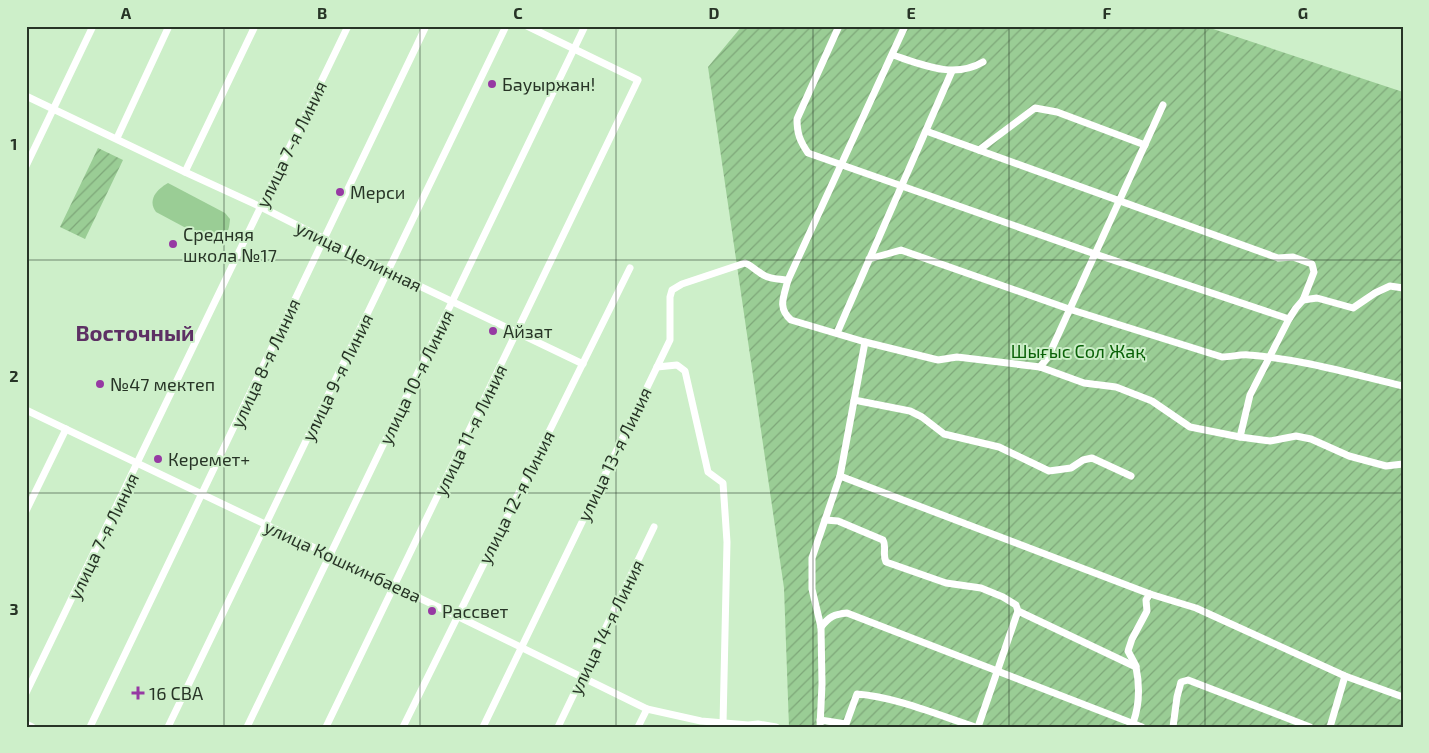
<svg xmlns="http://www.w3.org/2000/svg" width="1429" height="753" font-family="'Exo 2',sans-serif">
	<defs>
		<pattern id="garden-furrows" width="10" height="10" patternUnits="userSpaceOnUse" patternTransform="scale(1.25)"><rect width="10" height="10" fill="#9acd95"/><path d="M-1 1l2-2M0 10L10 0M9 11l2-2" fill="none" stroke="#7ea779"/></pattern>
	</defs>
	<rect width="100%" height="100%" fill="#cdefc9"/>
	<g fill="url(#garden-furrows)">
		<polygon points="742,26 1204,26 1403,92 1403,727 789,727 784,588 708,67"/>
		<polygon points="98,148 123,160 85,239 60,227"/>
	</g>
	<path fill="#9acd95" d="M168,183l57,30 5,6c-1,12 -3,20 -16,24l-58,-31c-9,-12 1,-23 12,-29z"/>
	<g fill="none" stroke-linecap="round" stroke-linejoin="round">
		<g stroke="#fff" stroke-width="7">
			<path d="M839,26l-42,93c0,15 3,22 11,34l287,101 194,65"/>
			<path d="M905,26l-117,254c-4,16 -11,28 3,40l74,22 73,18 19,-3 83,10 44,16 32,4 36,14 38,26 50,10 30,4 26,-5 15,3 38,17 37,10 17,-2"/>
			<path d="M893,55c30,10 61,24 90,7"/>
			<polyline points="26,96 185,172 261,207 388,271 583,364"/>
			<polyline points="926,131 1278,258 1293,257 1312,264 1314,272 1303,300 1296,308 1289,319 1250,395 1240,437"/>
			<polyline points="117,138 169,26"/>
			<polyline points="979,150 1035,108 1057,112 1145,145"/>
			<polyline points="26,166 93,26"/>
			<polyline points="185,172 255,26"/>
			<path d="M869,259l32,-9 168,59 153,48c9,0 19,-3 27,-2 52,4 103,19 154,31"/>
			<polyline points="1303,300 1317,298 1353,308 1375,293 1390,286 1403,288"/>
			<polyline points="837,333 952,71"/>
			<polyline points="657,367 677,365 685,371 708,472 723,483 727,542 723,724"/>
			<polyline points="1040,367 1048,357 1163,105"/>
			<polyline points="854,400 910,411 922,417 944,434 999,447 1049,471 1071,468 1083,460 1092,458 1131,476"/>
			<polyline points="26,410 457,616 647,709 701,721 748,725 758,724 776,727"/>
			<polyline points="840,476 1150,594 1196,608 1345,676 1403,697"/>
			<polyline points="26,511 66,429"/>
			<path d="M825,520l13,1 45,19c4,7 -1,14 3,22l60,21 35,5 22,9 13,8 2,6 118,56c4,20 4,37 -3,56"/>
			<path d="M821,627c8,-10 13,-13 26,-14l295,114"/>
			<polyline points="1136,666 1128,651 1132,639 1147,611 1146,600 1150,594"/>
			<polyline points="26,693 348,26"/>
			<path d="M820,720l26,4 11,-30c39,3 81,21 118,33"/>
			<polyline points="26,724 32,727"/>
			<path d="M90,727c114,-233 223,-468 336,-701"/>
			<polyline points="168,727 506,26"/>
			<polyline points="247,727 585,26"/>
			<polyline points="326,727 638,80 527,26"/>
			<polyline points="403,727 630,268"/>
			<path d="M483,727l187,-387v-43l2,-7 10,-6 63,-21c6,2 9,6 14,9 8,7 19,7 29,8"/>
			<polyline points="558,727 654,527"/>
			<polyline points="638,727 647,709"/>
			<polyline points="820,727 822,684 821,627 812,589 812,558 840,476 865,342"/>
			<polyline points="978,727 1018,611"/>
			<polyline points="1173,727 1177,697 1181,682 1188,680 1310,727"/>
			<polyline points="1330,727 1345,676"/>
		</g>
	</g>
	<path fill="none" stroke="#273426" stroke-width="1" stroke-opacity="0.55" d="M224,26v701M420,26v701M616,26v701M813,26v701M1009,26v701M1205,26v701M26,260h1377M26,493h1377"/>
	<g fill="#9639a3" stroke="#cdefc9" stroke-width="2">
		<circle cx="492" cy="84" r="5"/>
		<circle cx="340" cy="192" r="5"/>
		<circle cx="173" cy="244" r="5"/>
		<circle cx="493" cy="331" r="5"/>
		<circle cx="100" cy="384" r="5"/>
		<circle cx="158" cy="459" r="5"/>
		<circle cx="432" cy="611" r="5"/>
		<path d="M135.5 685.5h5v5h5v5h-5v5h-5v-5h-5v-5h5z"/>
	</g>
	<g text-anchor="middle" dominant-baseline="central" stroke-width="4" stroke-linejoin="round" paint-order="stroke">
		<g font-size="18" fill="#273426" stroke="#cdefc9" text-anchor="start">
			<text x="502" y="84">Бауыржан!</text>
			<text x="350" y="192">Мерси</text>
			<text x="183" y="234">Средняя<tspan x="183" dy="21">школа №17</tspan></text>
			<text x="503" y="331">Айзат</text>
			<text x="110" y="384">№47 мектеп</text>
			<text x="168" y="459">Керемет+</text>
			<text x="442" y="611">Рассвет</text>
			<text x="149" y="693">16 СВА</text>
		</g>
		<g font-size="18" fill="#273426" stroke="#cdefc9">
			<text transform="translate(291 144) rotate(-64)">улица 7-я Линия</text>
			<text transform="translate(359 256) rotate(26)">улица Целинная</text>
			<text transform="translate(265 363) rotate(-65)">улица 8-я Линия</text>
			<text transform="translate(337 377) rotate(-64)">улица 9-я Линия</text>
			<text transform="translate(416 377) rotate(-64)">улица 10-я Линия</text>
			<text transform="translate(470 430) rotate(-64)">улица 11-я Линия</text>
			<text transform="translate(614 454) rotate(-64)">улица 13-я Линия</text>
			<text transform="translate(516 497) rotate(-63)">улица 12-я Линия</text>
			<text transform="translate(103 536) rotate(-64)">улица 7-я Линия</text>
			<text transform="translate(343 561) rotate(25)">улица Кошкинбаева</text>
			<text transform="translate(606 627) rotate(-64)">улица 14-я Линия</text>
		</g>
		<g font-size="18" fill="#096107" stroke="#cdefc9">
			<text x="1078" y="351">Шығыс Сол Жақ</text>
		</g>
		<g font-size="22" font-weight="bold" fill="#5d3064" stroke="#cdefc9">
			<text x="135" y="332">Восточный</text>
		</g>
	</g>
	<rect width="1429" height="753" fill="none" stroke="#cdefc9" stroke-width="55"/>
	<rect x="28" y="28" width="1374" height="698" fill="none" stroke="#273426" stroke-width="2"/>
	<g font-size="16" text-anchor="middle" font-weight="bold" fill="#273426">
		<text x="126" y="19">A</text>
		<text x="322" y="19">B</text>
		<text x="518" y="19">C</text>
		<text x="714" y="19">D</text>
		<text x="911" y="19">E</text>
		<text x="1107" y="19">F</text>
		<text x="1303" y="19">G</text>
		<text x="14" y="150">1</text>
		<text x="14" y="382">2</text>
		<text x="14" y="615">3</text>
	</g>
</svg>
